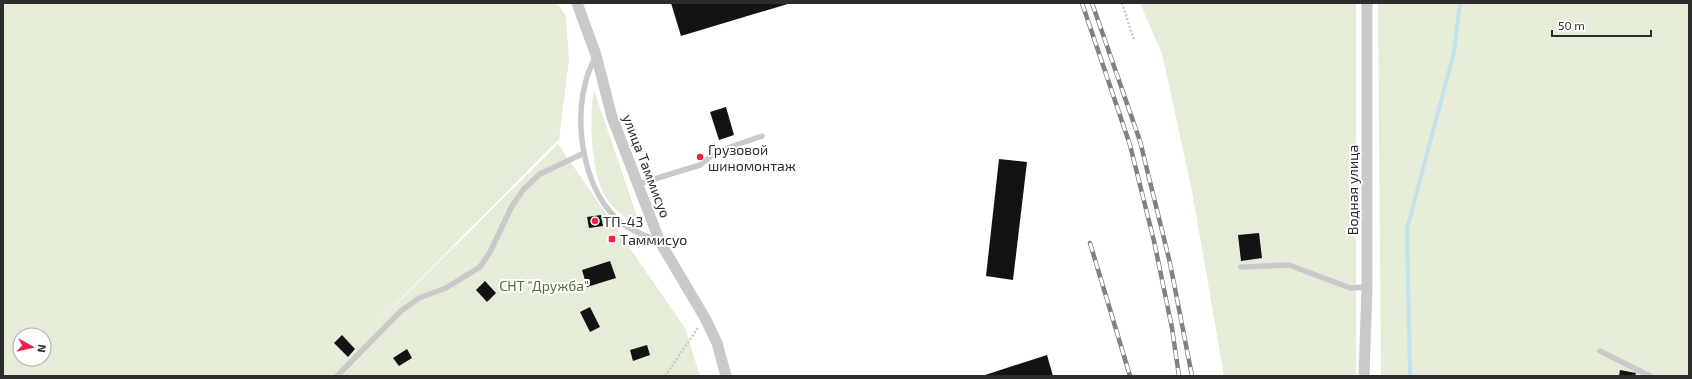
<svg xmlns="http://www.w3.org/2000/svg" width="1692" height="379" font-family="'Exo 2',sans-serif">
	<rect width="100%" height="100%" fill="#fff"/>
	<g fill="#e5ecd8" fill-rule="evenodd">
		<path d="M3,3h554l9,13 3,44 -10,79 -197,199 196,-194 127,184 15,48h-697zM20,335h24v24h-24z"/>
		<polygon points="1140,3 1356,3 1356,376 1224,376 1192,191 1162,54"/>
		<polygon points="1378,3 1689,3 1689,376 1381,376"/>
		<path d="M594,90l47,138c-11,-7 -23,-15 -31,-25 -20,-24 -21,-84 -16,-113z"/>
	</g>
	<g fill="none" stroke-linecap="round" stroke-linejoin="round">
		<polyline stroke="#c3e2ed" stroke-width="4" points="1410,376 1407,229 1454,52 1460,3"/>
	</g>
	<g fill="#131313">
		<polygon points="671,3 791,3 681,36"/>
		<polygon points="726,107 734,135 719,140 710,112"/>
		<polygon points="999,159 1027,162 1013,280 986,276"/>
		<polygon points="601,215 603,226 589,228 587,217"/>
		<polygon points="1259,233 1262,258 1241,261 1238,235"/>
		<polygon points="610,261 616,278 587,287 582,270"/>
		<polygon points="485,281 496,293 487,302 476,290"/>
		<polygon points="590,307 600,327 590,332 580,312"/>
		<polygon points="342,335 355,349 348,357 334,343"/>
		<polygon points="647,345 650,355 633,361 630,350"/>
		<polygon points="407,349 412,358 399,366 393,358"/>
		<polygon points="1047,355 1053,376 982,376"/>
		<polygon points="1620,370 1636,373 1635,376 1619,376"/>
	</g>
	<g fill="none" stroke-linecap="round" stroke-linejoin="round">
		<g stroke="#c9c9c9" stroke-width="2.5" stroke-dasharray="2 2" stroke-linecap="butt">
			<polyline points="1122,3 1134,40"/>
			<polyline points="665,376 698,328"/>
		</g>
		<g stroke="#c9c9c9" stroke-width="5.5">
			<path d="M595,57c-3,7 -6,13 -8,20 -14,47 -4,116 36,147 10,8 24,12 36,17"/>
			<polyline points="638,184 700,165 716,152 762,136"/>
			<polyline points="1241,267 1289,265 1350,288 1367,287"/>
			<polyline points="1600,351 1650,376"/>
			<polyline points="337,376 401,311 419,298 446,288 480,267 490,252 512,206 523,190 540,174 584,153"/>
		</g>
		<g stroke="#c9c9c9" stroke-width="11">
			<polyline points="577,3 596,55 612,117 660,242 705,318 717,343 726,376"/>
			<polyline points="1364,376 1367,287 1367,3"/>
		</g>
		<g stroke="#818181" stroke-width="4.5">
			<g id="rail">
				<polyline points="1082,3 1130,145 1154,241 1172,328 1179,376"/>
				<polyline points="1092,3 1140,141 1170,263 1192,376"/>
				<polyline points="1090,243 1130,376"/>
			</g>
		</g>
		<use href="#rail" stroke="#fff" stroke-width="3" stroke-dasharray="9" stroke-linecap="butt"/>
	</g>
	<g fill="#f2204b" stroke="#fff" stroke-width="1.5">
		<circle cx="700" cy="157" r="4"/>
		<circle cx="595" cy="221" r="4"/>
		<rect x="608" y="235" width="8" height="8" rx="2"/>
	</g>
	<g text-anchor="middle" dominant-baseline="central" stroke-width="4" stroke-linejoin="round" paint-order="stroke">
		<g font-size="14" fill="#2c2c2c" stroke="#fff" text-anchor="start">
			<text x="708" y="149">Грузовой<tspan x="708" dy="16">шиномонтаж</tspan></text>
			<text x="603" y="221">ТП-43</text>
			<text x="620" y="239">Таммисуо</text>
		</g>
		<g font-size="14" fill="#2c2c2c" stroke="#fff">
			<text transform="translate(647 166) rotate(69)">улица Таммисуо</text>
			<text transform="translate(1352 190) rotate(-90)">Водная улица</text>
		</g>
		<g font-size="14" fill="#566b37" stroke="#fff">
			<text x="544" y="285">СНТ "Дружба"</text>
		</g>
	</g>
	<rect width="1692" height="379" fill="none" stroke="#2c2c2c" stroke-width="8"/>
	<g transform="translate(32 347) rotate(98)"><circle r="19" fill="#ffffff" stroke="#ababab"/>
	<path d="M0-3L7 15L0 10L-7 15Z" fill="#f2204b"/>
	<text y="-6" font-size="11" font-weight="bold" text-anchor="middle" fill="#2c2c2c">N</text>
	</g>
	<path d="M1552 30v6h99v-6" fill="none" stroke="#2c2c2c" stroke-width="2"/>
	<text x="1558" y="30" font-size="12" fill="#2c2c2c" stroke="#ffffff" stroke-width="3" paint-order="stroke">50 m</text>
</svg>
